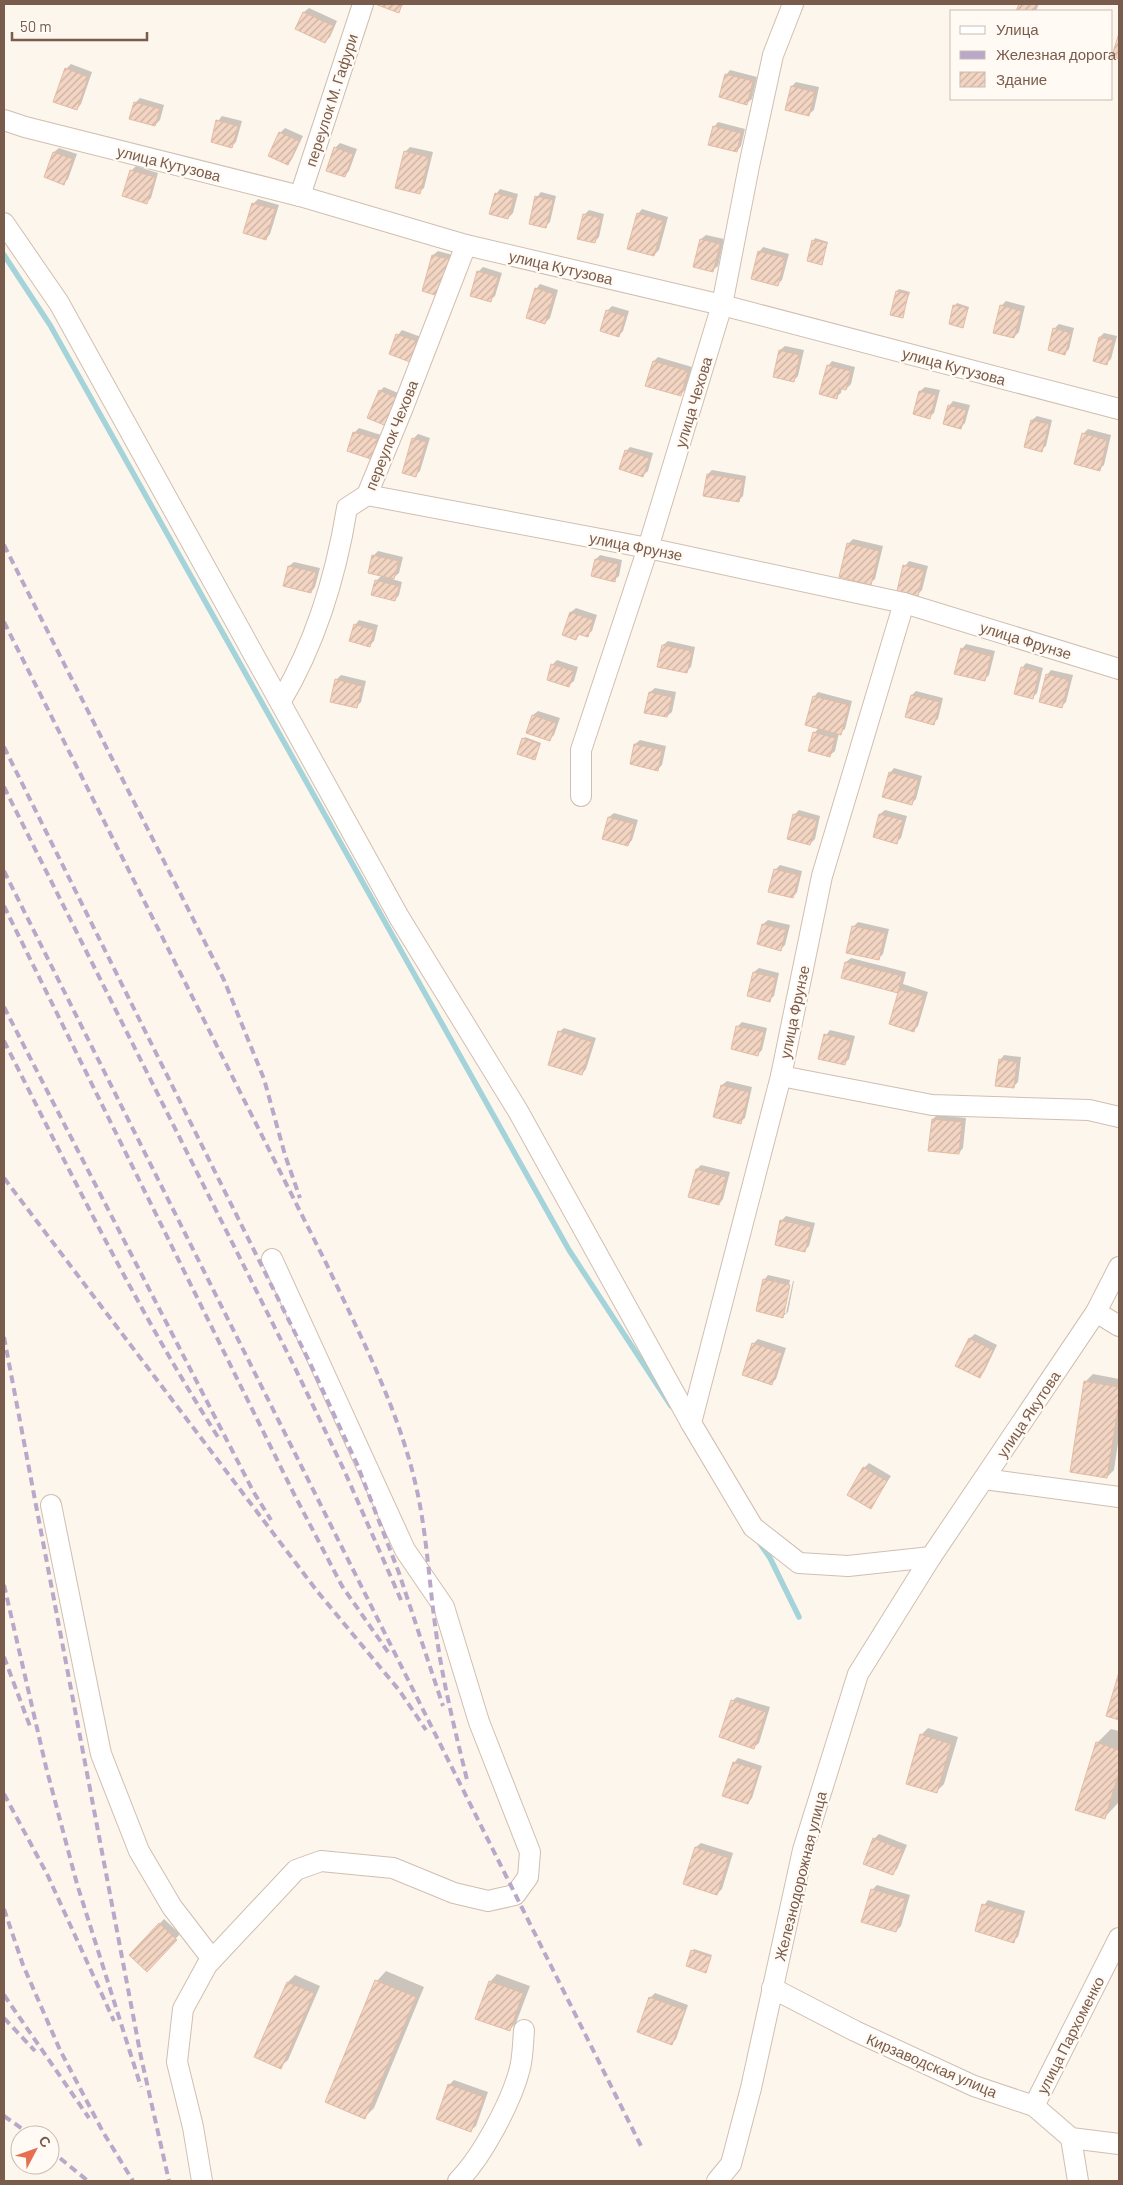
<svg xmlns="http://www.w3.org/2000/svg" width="1123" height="2185" font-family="Barlow,sans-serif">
	<defs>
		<pattern id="building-hatch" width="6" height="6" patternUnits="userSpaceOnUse" patternTransform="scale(1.25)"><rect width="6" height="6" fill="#f3d5c3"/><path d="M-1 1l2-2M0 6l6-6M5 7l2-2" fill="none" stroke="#cab0a1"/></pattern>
	</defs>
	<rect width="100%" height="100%" fill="#fdf6ec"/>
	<g fill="#0003">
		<polygon points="376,4 404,4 398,11"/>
		<polygon points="1020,4 1039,4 1036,11 1017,11"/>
		<polygon points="309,8 337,21 330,37 325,42 297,28 304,12"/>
		<polygon points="71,64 92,72 81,104 77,109 66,69"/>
		<polygon points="730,70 757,77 752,99 747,103 726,75"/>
		<polygon points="796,82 819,87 814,110 809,114 792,86"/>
		<polygon points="140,98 164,105 160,120 155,125 135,103"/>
		<polygon points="222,116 242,121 236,142 232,146 218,121"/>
		<polygon points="718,122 745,129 741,146 737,151 714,127"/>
		<polygon points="285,128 303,136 292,159 288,164 280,133"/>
		<polygon points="340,143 357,149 349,171 344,176 335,148"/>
		<polygon points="410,147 433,152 424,188 419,192 397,187 406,151"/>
		<polygon points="59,148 77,154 68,179 64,183 45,176 54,152"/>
		<polygon points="136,166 158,173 151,198 147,202 131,171"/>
		<polygon points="500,189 518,194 513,213 508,218 496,194"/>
		<polygon points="541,192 556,196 550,222 545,227 537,197"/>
		<polygon points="258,199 279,205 270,234 266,239 245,233 254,203"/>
		<polygon points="642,209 668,217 659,250 654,255 638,214"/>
		<polygon points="589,210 604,214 599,237 594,242 584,215"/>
		<polygon points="706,235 724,239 718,266 713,270 701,239"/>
		<polygon points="815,238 828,242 822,263 814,240"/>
		<polygon points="763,247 789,254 782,280 777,285 759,252"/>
		<polygon points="438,251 453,255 442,290 433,255"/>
		<polygon points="483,267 502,273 495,296 490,300 472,295 479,271"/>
		<polygon points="540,284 558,290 550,318 545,323 536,289"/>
		<polygon points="899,289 910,292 902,316 897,291"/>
		<polygon points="1006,301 1025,306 1019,332 1014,337 1001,306"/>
		<polygon points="957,303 969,307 963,326 955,305"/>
		<polygon points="612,306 629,311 623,331 618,336 607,311"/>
		<polygon points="1059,324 1074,328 1069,349 1065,353 1054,329"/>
		<polygon points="402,330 421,337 414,356 410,360 398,335"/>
		<polygon points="1104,333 1117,336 1111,359 1107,363 1100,337"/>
		<polygon points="785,346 804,350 798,376 794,380 780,350"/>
		<polygon points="658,357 692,367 685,390 680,395 654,361"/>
		<polygon points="832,361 855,367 851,384 846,389 842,388 841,393 836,397 828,366"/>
		<polygon points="384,387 405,396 389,426 380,391"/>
		<polygon points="925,387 940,390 934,413 929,417 915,413 920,391"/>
		<polygon points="953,401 970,405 965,423 961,427 949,406"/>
		<polygon points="1037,416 1052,420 1046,446 1041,450 1032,420"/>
		<polygon points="359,428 381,435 375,453 371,458 349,451 355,432"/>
		<polygon points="1088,429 1111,435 1104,465 1099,469 1083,434"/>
		<polygon points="418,434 430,438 420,471 415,476 413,439"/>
		<polygon points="630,447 653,453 648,471 643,475 626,451"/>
		<polygon points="712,470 746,476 743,496 738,501 708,474"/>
		<polygon points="853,539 883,546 875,579 870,583 848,544"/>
		<polygon points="378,551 403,557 399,573 392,579 402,582 399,595 395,600 376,581 382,575 373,556"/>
		<polygon points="600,555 622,560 619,576 614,580 592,576 596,559"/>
		<polygon points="909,561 928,566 922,590 917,595 905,566"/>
		<polygon points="294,562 320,568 315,587 311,592 285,585 289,566"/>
		<polygon points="576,608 597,615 592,631 587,635 581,633 576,639 571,612"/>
		<polygon points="359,620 378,625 374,641 369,646 355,625"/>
		<polygon points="668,641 695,647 691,667 686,672 663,645"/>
		<polygon points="966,644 995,651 989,675 984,680 962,649"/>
		<polygon points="557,660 578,667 574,681 569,685 552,665"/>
		<polygon points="1026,663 1043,668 1037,693 1032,698 1022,668"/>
		<polygon points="1051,670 1073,675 1066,702 1062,706 1047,675"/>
		<polygon points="341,675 366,681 361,702 356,707 336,680"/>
		<polygon points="655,688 676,692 672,712 667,716 650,692"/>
		<polygon points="916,691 943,698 938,719 933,723 912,695"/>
		<polygon points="818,692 852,701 845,729 839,733 835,751 830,755 814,733 819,728 814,697"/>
		<polygon points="538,711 560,718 554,735 550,739 528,732 533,715"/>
		<polygon points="525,737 541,743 535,759 523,739"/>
		<polygon points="640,740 666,746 662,765 658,769 635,744"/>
		<polygon points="894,768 922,776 916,799 911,804 890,773"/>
		<polygon points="799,810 820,816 815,839 810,844 794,815"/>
		<polygon points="885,810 907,816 901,838 897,842 880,814"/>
		<polygon points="614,813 638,820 632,840 628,845 604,838 609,817"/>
		<polygon points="780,865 802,871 797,892 793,897 775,870"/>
		<polygon points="768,920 790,925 785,945 781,949 759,944 763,924"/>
		<polygon points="858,922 889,929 883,954 878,959 853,927"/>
		<polygon points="851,958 906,972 903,984 928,992 918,1026 914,1030 899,992 846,962"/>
		<polygon points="759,968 779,973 774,996 769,1000 754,972"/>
		<polygon points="742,1022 767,1028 762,1050 757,1055 738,1026"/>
		<polygon points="564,1028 596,1038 586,1069 582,1074 559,1032"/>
		<polygon points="830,1030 855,1036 849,1059 844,1064 826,1035"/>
		<polygon points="1004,1055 1021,1057 1018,1082 1013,1087 1000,1060"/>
		<polygon points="727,1081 752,1087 745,1118 740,1122 715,1116 722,1085"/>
		<polygon points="937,1115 966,1118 963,1148 959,1153 933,1119"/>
		<polygon points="701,1165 730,1172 723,1199 719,1204 697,1169"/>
		<polygon points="786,1216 815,1223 809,1246 805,1250 781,1221"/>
		<polygon points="768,1275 790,1280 783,1313 786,1313 793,1281 794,1281 788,1312 783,1316 764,1280"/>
		<polygon points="975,1334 997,1345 984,1372 979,1376 957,1365 970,1338"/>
		<polygon points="758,1339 786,1348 776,1379 772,1383 753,1344"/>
		<polygon points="1093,1374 1119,1379 1119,1436 1114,1470 1107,1477 1085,1382"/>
		<polygon points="869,1463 891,1476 871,1507 864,1468"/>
		<polygon points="737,1697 770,1707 759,1743 754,1747 732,1701"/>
		<polygon points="928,1728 958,1737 944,1784 937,1791 921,1735"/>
		<polygon points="1111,1729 1119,1731 1119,1802 1104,1818 1097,1743"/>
		<polygon points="738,1758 762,1766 752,1798 748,1803 734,1763"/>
		<polygon points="879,1834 907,1845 897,1869 892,1874 874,1839"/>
		<polygon points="701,1843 733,1853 722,1889 717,1894 696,1847"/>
		<polygon points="877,1885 910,1895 901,1926 896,1931 872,1890"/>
		<polygon points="988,1900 1025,1911 1018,1937 1013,1941 984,1905"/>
		<polygon points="164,1919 180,1934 147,1970 130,1955"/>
		<polygon points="694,1949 712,1955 705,1971 692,1951"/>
		<polygon points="386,1971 424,1987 374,2108 365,2117 377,1981"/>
		<polygon points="497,1974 530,1986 516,2023 509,2030 490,1982"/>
		<polygon points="295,1975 320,1986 288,2060 280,2067 255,2056 288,1982"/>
		<polygon points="655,1993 688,2005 676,2039 672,2043 650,1998"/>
		<polygon points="454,2080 488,2092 476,2126 471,2130 449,2085"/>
	</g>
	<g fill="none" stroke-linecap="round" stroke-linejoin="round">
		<g stroke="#a5d3da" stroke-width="5.5">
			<polyline points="4,255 50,325 569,1250 671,1406"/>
			<polyline points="759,1542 770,1558 799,1617"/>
		</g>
	</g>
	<g fill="url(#building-hatch)" stroke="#e6bba3">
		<polygon points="375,4 402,4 399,13"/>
		<polygon points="1019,4 1036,4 1034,11 1016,11"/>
		<polygon points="303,12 334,26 325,43 295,29"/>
		<polygon points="1119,33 1119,59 1112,56"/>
		<polygon points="65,68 88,77 77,110 53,102"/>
		<polygon points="725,74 753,81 747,105 719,97"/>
		<polygon points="791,86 815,92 809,116 785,110"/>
		<polygon points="134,102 160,109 155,126 129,119"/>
		<polygon points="216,120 238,126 232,148 211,142"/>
		<polygon points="713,126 741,133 737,152 708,145"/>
		<polygon points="279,132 299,141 288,165 268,156"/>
		<polygon points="334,147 353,154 345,177 326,171"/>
		<polygon points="404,151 429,157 420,194 395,188"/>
		<polygon points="53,152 73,159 64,185 44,177"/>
		<polygon points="130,170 155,177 147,204 122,196"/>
		<polygon points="495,193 514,198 508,219 489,214"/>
		<polygon points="535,196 553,200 546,228 529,224"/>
		<polygon points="252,203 275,209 266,240 243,233"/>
		<polygon points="637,213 664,221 654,256 627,249"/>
		<polygon points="583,214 601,218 595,243 577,239"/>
		<polygon points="700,239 720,244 713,272 693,267"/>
		<polygon points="812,240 827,243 822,265 807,261"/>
		<polygon points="758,251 785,258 778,286 751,279"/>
		<polygon points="432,255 449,259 438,296 422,291"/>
		<polygon points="477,271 498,277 491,302 470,296"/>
		<polygon points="535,288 554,294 545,324 526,318"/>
		<polygon points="896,291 908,294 903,318 890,315"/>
		<polygon points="953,305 968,308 963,328 949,324"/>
		<polygon points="1000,305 1021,311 1014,338 993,333"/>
		<polygon points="606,310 625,316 619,337 600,331"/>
		<polygon points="1053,328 1071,333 1065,355 1048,350"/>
		<polygon points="396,334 417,341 410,362 389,354"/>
		<polygon points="1099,337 1113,340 1107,365 1093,361"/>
		<polygon points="779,350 800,355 794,382 773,377"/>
		<polygon points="653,361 688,371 681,396 645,386"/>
		<polygon points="827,365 851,371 846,390 839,388 837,399 819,394"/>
		<polygon points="379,390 401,400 389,427 367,418"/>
		<polygon points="919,391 936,395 930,419 913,414"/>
		<polygon points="948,405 966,410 961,429 943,424"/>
		<polygon points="1031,420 1049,424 1042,452 1024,447"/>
		<polygon points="353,432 378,439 371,459 347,451"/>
		<polygon points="1082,433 1107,440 1100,471 1074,464"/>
		<polygon points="412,438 426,442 416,477 402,473"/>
		<polygon points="625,450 649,458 643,477 619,469"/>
		<polygon points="707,474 743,480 739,502 703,496"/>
		<polygon points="847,543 879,551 871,585 839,577"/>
		<polygon points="372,555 399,561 394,579 368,573"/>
		<polygon points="595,559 618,564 615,582 591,576"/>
		<polygon points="903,565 924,570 918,596 897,591"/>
		<polygon points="288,566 316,572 311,593 283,586"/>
		<polygon points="375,580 399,586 395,601 371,595"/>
		<polygon points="570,612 593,620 588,637 578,634 576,640 562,635"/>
		<polygon points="354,624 374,630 370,647 349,641"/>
		<polygon points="662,645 692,651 687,673 657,667"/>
		<polygon points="961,648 991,656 985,681 954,674"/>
		<polygon points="551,664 574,671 569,687 547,680"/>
		<polygon points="1021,667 1039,672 1033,699 1014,694"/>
		<polygon points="1046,674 1069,680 1062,708 1039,702"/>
		<polygon points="335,679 362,686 357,708 330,702"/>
		<polygon points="649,692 672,697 667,717 644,713"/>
		<polygon points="911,695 940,702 934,725 905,717"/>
		<polygon points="813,696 849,705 841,735 805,725"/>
		<polygon points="532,715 556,723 550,741 526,733"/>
		<polygon points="813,732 835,738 830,757 808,751"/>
		<polygon points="522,738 540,744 535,760 517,754"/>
		<polygon points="634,744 662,750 658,771 630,764"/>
		<polygon points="889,772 918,780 912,805 882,797"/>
		<polygon points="793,814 817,820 810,845 787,839"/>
		<polygon points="879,814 903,820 897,844 873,837"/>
		<polygon points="608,817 634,824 628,846 602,839"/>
		<polygon points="774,869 799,875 793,898 768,892"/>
		<polygon points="762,924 786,930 781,951 757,944"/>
		<polygon points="852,926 885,933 879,960 846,953"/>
		<polygon points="845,962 902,976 898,993 841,978"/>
		<polygon points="753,972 776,978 770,1002 747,996"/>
		<polygon points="899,989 924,996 914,1032 889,1024"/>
		<polygon points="736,1026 764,1032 758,1056 731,1049"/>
		<polygon points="558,1031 592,1042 582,1075 548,1065"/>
		<polygon points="824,1034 851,1041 845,1065 818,1059"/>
		<polygon points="999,1059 1017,1062 1014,1088 995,1086"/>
		<polygon points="721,1085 749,1092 741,1124 713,1117"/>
		<polygon points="932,1119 962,1122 959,1154 928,1151"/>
		<polygon points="696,1169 726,1177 719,1205 688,1197"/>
		<polygon points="780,1220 811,1227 805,1252 775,1245"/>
		<polygon points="763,1279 790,1285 783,1318 756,1311"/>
		<polygon points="969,1338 993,1350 980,1378 955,1366"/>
		<polygon points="752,1343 782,1353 772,1385 742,1375"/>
		<polygon points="1084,1381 1119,1387 1119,1403 1107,1478 1070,1472"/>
		<polygon points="863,1467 887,1481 871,1509 847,1495"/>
		<polygon points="1119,1672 1119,1720 1106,1716"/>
		<polygon points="731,1700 766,1712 754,1749 719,1737"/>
		<polygon points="920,1734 951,1744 937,1793 906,1784"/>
		<polygon points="1096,1742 1119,1750 1119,1772 1105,1819 1075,1810"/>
		<polygon points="733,1762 759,1770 748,1804 722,1796"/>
		<polygon points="873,1838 903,1850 893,1875 863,1864"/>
		<polygon points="695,1847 729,1858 717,1895 683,1884"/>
		<polygon points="871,1889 906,1899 896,1932 861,1922"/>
		<polygon points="982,1904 1022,1915 1014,1943 975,1931"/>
		<polygon points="159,1923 177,1940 147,1972 129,1955"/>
		<polygon points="691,1950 711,1957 706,1973 686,1966"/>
		<polygon points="375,1980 416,1997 365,2119 325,2102"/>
		<polygon points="489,1981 523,1993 510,2031 475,2019"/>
		<polygon points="287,1982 314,1993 281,2069 254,2057"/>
		<polygon points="649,1997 685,2010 672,2045 637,2032"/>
		<polygon points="448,2084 484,2097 471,2132 436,2119"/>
	</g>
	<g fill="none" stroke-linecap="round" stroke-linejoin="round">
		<g stroke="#d1beb0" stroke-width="22">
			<g id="minor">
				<polyline points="4,120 25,127 300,196 466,245 722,305 1119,409"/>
				<polyline points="300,196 363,4"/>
				<polyline points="4,223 59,303 399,917 518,1111 691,1423 753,1527 799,1563 848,1566 931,1557"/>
				<polyline points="367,495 648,548 904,603 1119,669"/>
				<path d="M281,701c35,-59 55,-125 66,-193l20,-13 35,-85 64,-165"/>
				<polyline points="581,796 581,750 648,548 722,305 749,166 773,55 793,4"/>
				<polyline points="781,1076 932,1105 1089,1110 1119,1117"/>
				<polyline points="1096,1312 1119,1326"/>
				<polyline points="691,1423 781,1076 822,876 904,603"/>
				<polyline points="984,1479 1119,1497"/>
				<polyline points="51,1505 101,1754 139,1851 172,1907 212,1959"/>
				<polyline points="772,1988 855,2031 974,2086 1034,2106 1071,2138 1119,2144"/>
				<polyline points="1034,2106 1119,1938"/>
				<polyline points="1071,2138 1078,2181"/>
				<polyline points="202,2181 193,2127 177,2062 183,2009 207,1965 296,1870 321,1861 393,1868 454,1893 488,1901 515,1895 528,1877 530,1852 479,1722 444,1607 405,1550 272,1259"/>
				<path d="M458,2181c24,-24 54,-80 62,-113 3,-12 3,-26 4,-38"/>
				<polyline points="717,2181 731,2164 751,2088 803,1850 858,1674 931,1557 1096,1312 1119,1267"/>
			</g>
		</g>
		<use href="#minor" stroke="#fff" stroke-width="20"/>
		<g stroke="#b9a8c9" stroke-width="4" stroke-dasharray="8 5" stroke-linecap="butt">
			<polyline points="4,545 224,980 264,1079 285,1155 300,1198"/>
			<path d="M4,622l323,643c34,72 71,143 89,221 11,48 13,97 20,146 7,52 20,102 32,152"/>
			<polyline points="4,747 310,1363 357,1464 399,1573 443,1706"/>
			<polyline points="4,787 295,1368 344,1470 401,1600"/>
			<polyline points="4,871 643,2150"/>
			<polyline points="4,906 294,1494 342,1586 388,1652"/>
			<polyline points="4,1007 253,1491 271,1520"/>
			<path d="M4,1041c68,134 133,269 214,396"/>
			<polyline points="4,1178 317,1591 399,1690 426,1730"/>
			<polyline points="4,1337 141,2057 169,2181"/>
			<polyline points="4,1585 46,1767 77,1884 141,2087"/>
			<polyline points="4,1657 31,1729"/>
			<polyline points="4,1794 47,1874 114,2021"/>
			<polyline points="4,1909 23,1965 60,2050 103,2132 133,2181"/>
			<polyline points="4,1995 89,2118"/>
			<polyline points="4,2018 35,2051"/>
			<polyline points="4,2116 31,2135"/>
			<polyline points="50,2150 88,2181"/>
		</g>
	</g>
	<g text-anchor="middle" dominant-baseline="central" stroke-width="4.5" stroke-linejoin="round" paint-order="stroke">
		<g font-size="15" fill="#7a5c4d" stroke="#fffaf3">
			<text transform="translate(331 100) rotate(-72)">переулок М. Гафури</text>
			<text transform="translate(169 163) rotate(14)">улица Кутузова</text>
			<text transform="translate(561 267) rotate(13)">улица Кутузова</text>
			<text transform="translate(954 366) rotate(15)">улица Кутузова</text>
			<text transform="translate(693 402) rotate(-73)">улица Чехова</text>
			<text transform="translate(391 435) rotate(-68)">переулок Чехова</text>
			<text transform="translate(636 546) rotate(11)">улица Фрунзе</text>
			<text transform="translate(1026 640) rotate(17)">улица Фрунзе</text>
			<text transform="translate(794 1012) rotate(-78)">улица Фрунзе</text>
			<text transform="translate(1028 1414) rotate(-56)">улица Якутова</text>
			<text transform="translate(800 1876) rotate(-76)">Железнодорожная улица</text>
			<text transform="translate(1070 2035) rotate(-63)">улица Пархоменко</text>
			<text transform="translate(932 2065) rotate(23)">Кирзаводская улица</text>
		</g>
	</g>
	<rect width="1123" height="2185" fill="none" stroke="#7a5c4d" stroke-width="10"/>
	<rect x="950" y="10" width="162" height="90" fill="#fffaf3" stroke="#cabbb1"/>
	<rect x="960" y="26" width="25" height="8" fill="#ffffff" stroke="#cabbb1"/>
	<text x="996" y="35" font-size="15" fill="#7a5c4d">Улица</text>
	<rect x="960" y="51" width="25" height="8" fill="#b9a8c9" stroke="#cabbb1"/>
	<text x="996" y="60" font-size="15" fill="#7a5c4d">Железная дорога</text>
	<rect x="960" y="72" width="25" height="15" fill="url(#building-hatch)" stroke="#cabbb1"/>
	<text x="996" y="85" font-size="15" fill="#7a5c4d">Здание</text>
	<g transform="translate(35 2150) rotate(49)"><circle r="24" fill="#fffaf3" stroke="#cabbb1"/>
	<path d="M0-4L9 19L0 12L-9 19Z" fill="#e76f51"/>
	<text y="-8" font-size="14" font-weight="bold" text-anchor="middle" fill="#7a5c4d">С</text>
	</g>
	<path d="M12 32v8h135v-8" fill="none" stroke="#7a5c4d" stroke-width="2.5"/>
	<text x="20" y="32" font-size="15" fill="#7a5c4d" stroke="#fffaf3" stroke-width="4" paint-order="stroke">50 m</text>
</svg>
